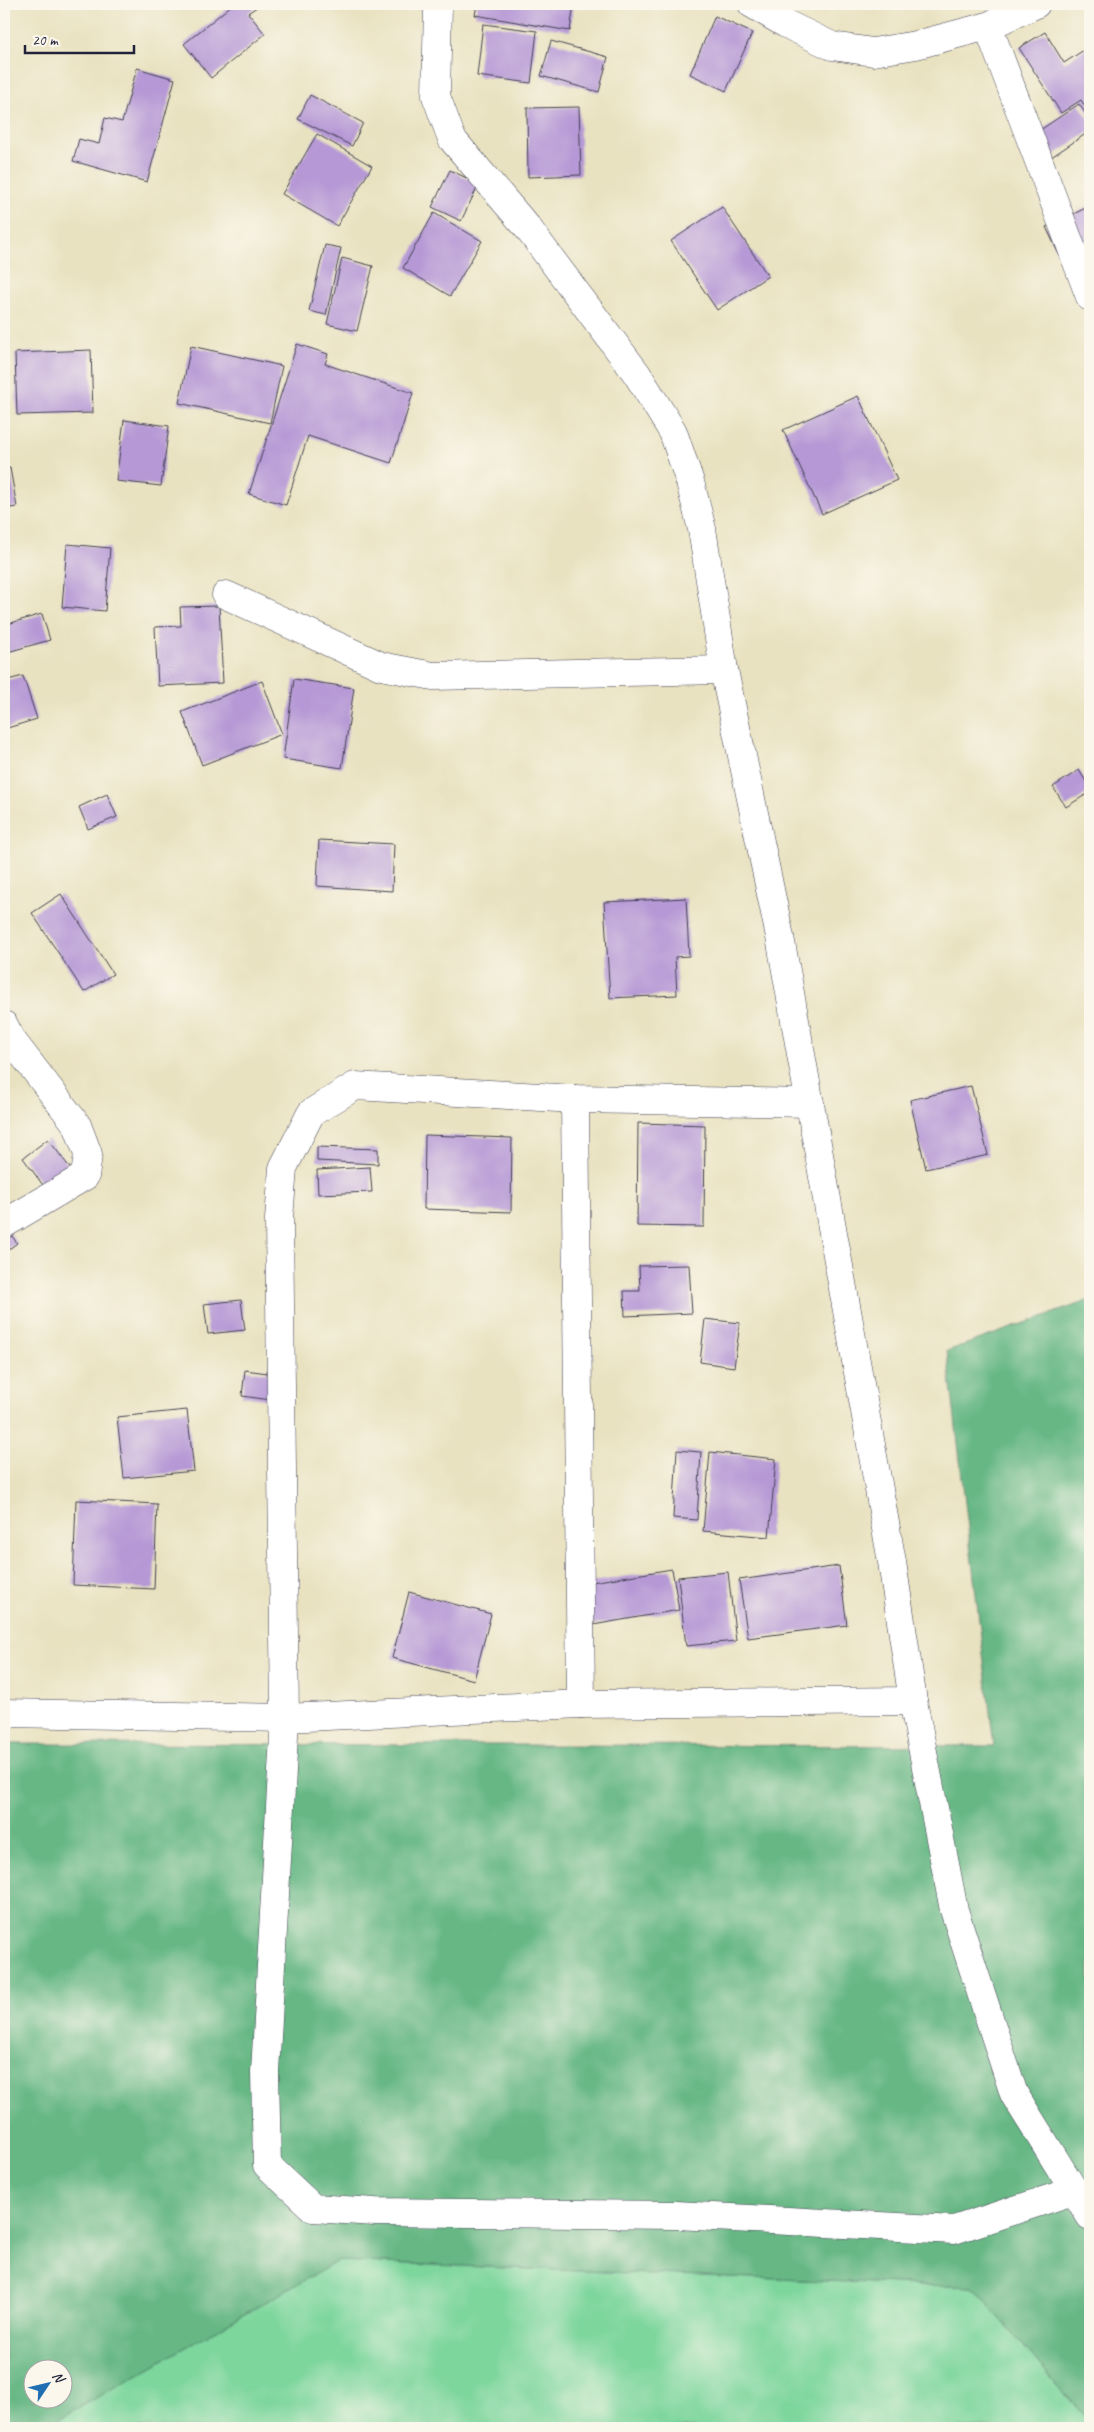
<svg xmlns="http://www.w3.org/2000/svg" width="1094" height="2432" font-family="Caveat,sans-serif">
	<rect width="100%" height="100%" fill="#fbf7ec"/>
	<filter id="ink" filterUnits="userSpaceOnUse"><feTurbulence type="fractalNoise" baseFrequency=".02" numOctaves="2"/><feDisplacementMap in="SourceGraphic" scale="10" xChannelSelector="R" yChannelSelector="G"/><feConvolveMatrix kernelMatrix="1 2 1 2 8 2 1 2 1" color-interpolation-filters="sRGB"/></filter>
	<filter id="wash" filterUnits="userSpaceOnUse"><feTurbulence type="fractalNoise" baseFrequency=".0096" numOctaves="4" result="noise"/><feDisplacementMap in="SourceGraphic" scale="20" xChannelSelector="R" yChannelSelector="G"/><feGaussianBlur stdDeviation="1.12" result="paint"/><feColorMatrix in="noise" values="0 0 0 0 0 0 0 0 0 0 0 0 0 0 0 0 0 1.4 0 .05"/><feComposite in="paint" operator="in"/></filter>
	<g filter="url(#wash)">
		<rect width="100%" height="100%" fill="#e9e2c1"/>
		<polygon fill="#7dd69c" stroke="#507c6c" points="338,2261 973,2287 1090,2423 1090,2428 43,2428"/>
		<path fill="#66b784" stroke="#446c60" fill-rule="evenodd" d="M1090,1300v1123l-117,-136 -635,-26 -295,167h-39v-684l990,2 -47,-395zM32,2370h30v30h-30z"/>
		<g id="blocks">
			<g fill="#b598d5">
				<polygon points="233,4 261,4 248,13 265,34 211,78 184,44"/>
				<polygon points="477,4 574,4 570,31 475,15"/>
				<polygon points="715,16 752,33 726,91 690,74"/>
				<polygon points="483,24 537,31 531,83 477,76"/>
				<polygon points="1045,32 1064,63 1090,46 1090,115 1081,100 1061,113 1019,48"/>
				<polygon points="551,41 608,57 599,92 541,76"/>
				<polygon points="137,68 175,79 147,182 73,161 79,139 99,144 105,118 122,122"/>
				<polygon points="310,95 363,123 352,146 298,119"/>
				<polygon points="1079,104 1090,120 1090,131 1038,166 1022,142"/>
				<polygon points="579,107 581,175 528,177 527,108"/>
				<polygon points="317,134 372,166 337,226 282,194"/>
				<polygon points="450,170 479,184 461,221 432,207"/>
				<polygon points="1090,206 1090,280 1065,267 1046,227"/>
				<polygon points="722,207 768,276 717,310 671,241"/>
				<polygon points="434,213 482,241 450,296 403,268"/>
				<polygon points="325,245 341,248 326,315 309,311"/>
				<polygon points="342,258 373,266 357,331 327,324"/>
				<polygon points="297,344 328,354 325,364 413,393 391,463 308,436 286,505 249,494"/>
				<polygon points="191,346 282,366 270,423 179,403"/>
				<polygon points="91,350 93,413 17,415 15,353"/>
				<polygon points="858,396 897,480 822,514 783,430"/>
				<polygon points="124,420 169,426 161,486 116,481"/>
				<polygon points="10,468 17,507 4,509 4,469"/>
				<polygon points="67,544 110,548 105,611 62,607"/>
				<polygon points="219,606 223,683 158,686 155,627 181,626 180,607"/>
				<polygon points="42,614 50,640 4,653 4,625"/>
				<polygon points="23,676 37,719 4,729 4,681"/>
				<polygon points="294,679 354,688 342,768 283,759"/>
				<polygon points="262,681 282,734 202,765 182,712"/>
				<polygon points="1079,770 1090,788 1090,792 1066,807 1053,787"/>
				<polygon points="107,794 117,817 88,829 79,807"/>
				<polygon points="319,840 394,844 392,891 317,886"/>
				<polygon points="61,894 113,974 84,992 32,913"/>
				<polygon points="686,898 689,956 675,957 677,995 610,998 604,902"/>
				<polygon points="971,1086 988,1155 926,1169 910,1100"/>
				<polygon points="638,1123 705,1125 704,1227 637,1226"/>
				<polygon points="425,1135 512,1138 511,1212 424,1209"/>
				<polygon points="48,1139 80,1181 54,1200 23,1158"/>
				<polygon points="317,1147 378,1149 378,1164 317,1161"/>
				<polygon points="370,1167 372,1192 318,1194 317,1170"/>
				<polygon points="4,1225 17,1243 4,1253"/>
				<polygon points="689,1265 692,1313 625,1316 624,1291 640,1291 639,1266"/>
				<polygon points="241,1300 245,1330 208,1334 204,1304"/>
				<polygon points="705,1319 740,1323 734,1367 700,1362"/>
				<polygon points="245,1370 275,1374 271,1400 242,1396"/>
				<polygon points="187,1410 194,1471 124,1478 117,1417"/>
				<polygon points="677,1450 701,1452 697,1520 673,1518"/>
				<polygon points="710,1452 776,1459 769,1537 703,1531"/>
				<polygon points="76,1500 157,1504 154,1589 73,1585"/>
				<polygon points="839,1566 847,1625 748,1638 739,1580"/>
				<polygon points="672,1569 679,1610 593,1625 586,1583"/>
				<polygon points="728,1572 736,1641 686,1646 678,1577"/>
				<polygon points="409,1592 491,1614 474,1680 392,1658"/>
			</g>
		</g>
	</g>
	<g filter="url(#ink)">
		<use href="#blocks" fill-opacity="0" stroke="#403f4f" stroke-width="1"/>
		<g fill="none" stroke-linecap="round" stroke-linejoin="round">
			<g stroke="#403f4f" stroke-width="29">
				<g id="minor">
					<polyline points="438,4 436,96 452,139 527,227 637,374 673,432 690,482 702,529 724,670 780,937 892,1562 913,1701 954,1910 1014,2094 1090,2216"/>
					<polyline points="752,4 786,24 832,46 873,52 916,45 988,26 1036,4"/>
					<polyline points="988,26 1090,297"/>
					<polyline points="226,595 381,666 433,676 724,670"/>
					<polyline points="4,1025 11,1039 77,1125 88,1154 85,1176 4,1224"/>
					<polyline points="575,1099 581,1704"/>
					<polyline points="810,1103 575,1099 355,1086 311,1113 283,1168 279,1219 285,1718 265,2072 267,2165 313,2208 375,2212 676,2215 954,2230 1073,2191"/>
					<polyline points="4,1713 285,1718 581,1704 913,1701"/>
				</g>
			</g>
			<use href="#minor" stroke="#fff" stroke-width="28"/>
		</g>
	</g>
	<rect width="1094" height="2432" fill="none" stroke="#fbf7ec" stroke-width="20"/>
	<g transform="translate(48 2384) rotate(55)"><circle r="24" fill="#fbf7ec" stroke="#a4a2a5"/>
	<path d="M0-4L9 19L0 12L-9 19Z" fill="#1f6fb2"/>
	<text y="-8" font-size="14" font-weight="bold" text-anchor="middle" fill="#22223b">N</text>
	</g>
	<path d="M25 45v8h109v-8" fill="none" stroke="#22223b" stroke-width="2.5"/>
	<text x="32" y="45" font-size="15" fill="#22223b" stroke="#fbf7ec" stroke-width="4" paint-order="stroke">20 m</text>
</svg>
